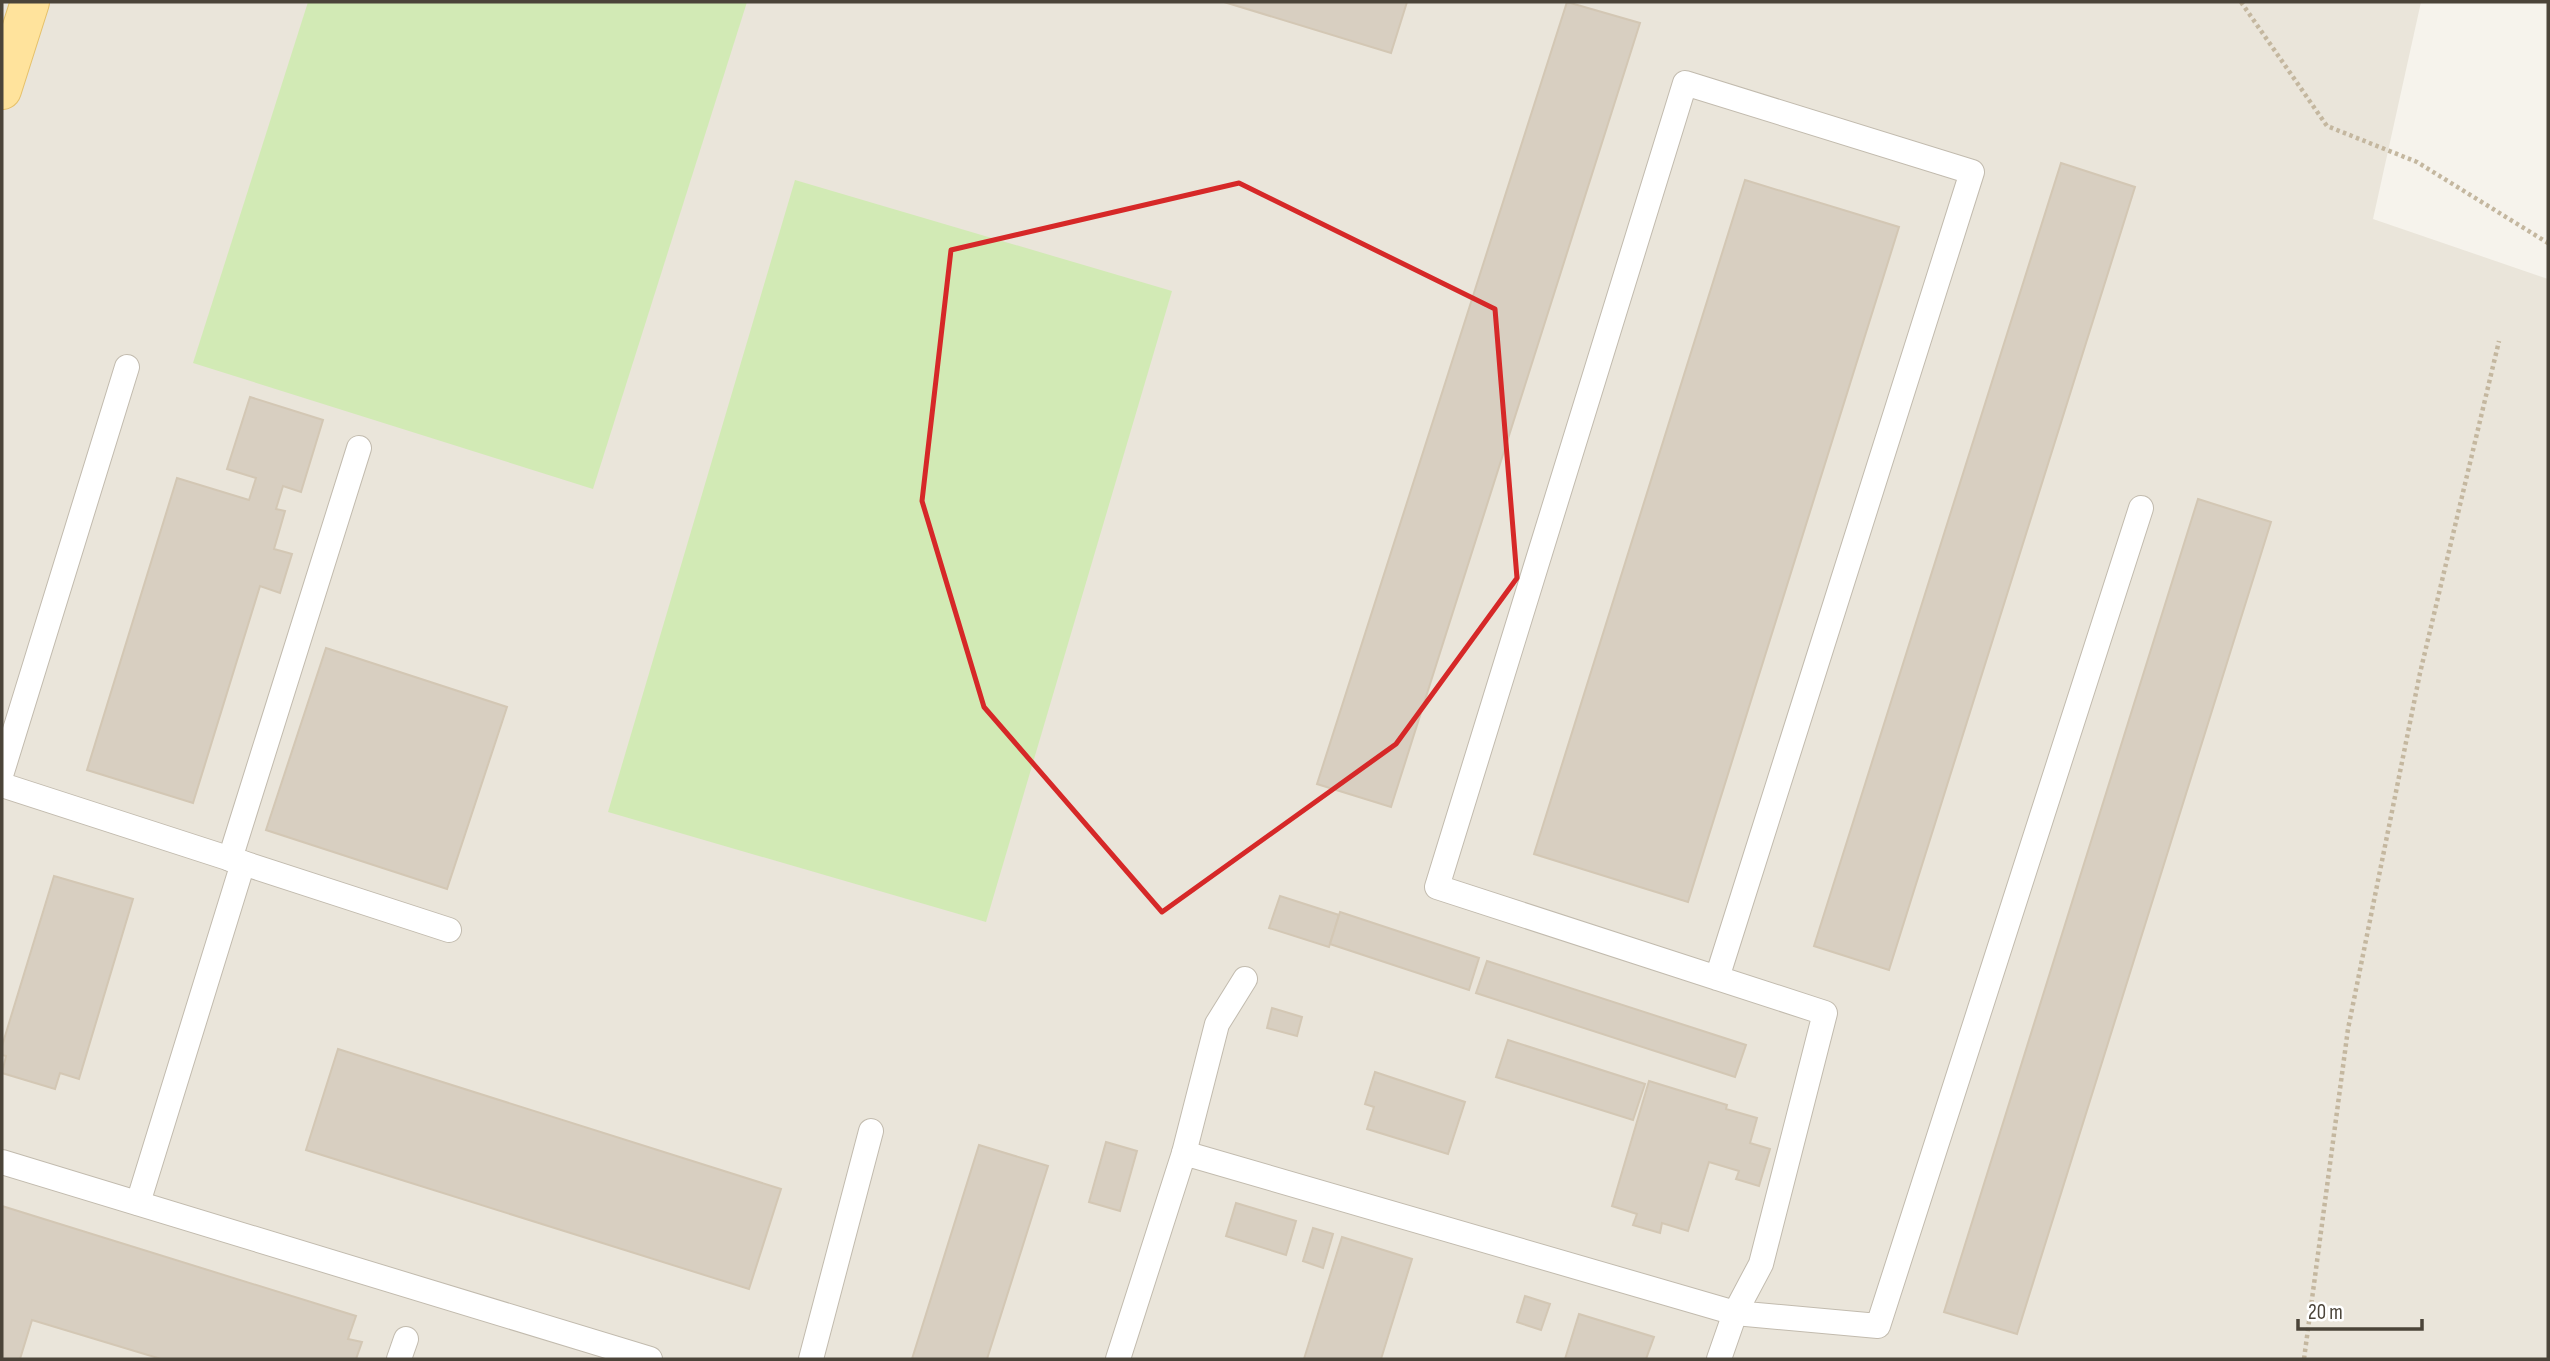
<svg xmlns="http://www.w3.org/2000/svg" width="2550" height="1361" font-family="'Sofia Sans Condensed',sans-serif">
	<rect width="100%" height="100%" fill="#f6f3ec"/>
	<polygon fill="#eae5da" points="2,2 2421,2 2373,219 2548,279 2548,1359 2,1359"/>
	<g fill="#d2eab5">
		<polygon points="308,2 747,2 593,489 193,363"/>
		<polygon points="795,180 1172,291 986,922 608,812"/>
	</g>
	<g fill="#d8cfc1" stroke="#d3c7b4" stroke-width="2">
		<polygon points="1224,2 1407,2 1391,53"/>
		<polygon points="1567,2 1640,23 1391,807 1317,784"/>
		<polygon points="2061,163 2135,187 1889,970 1814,946"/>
		<polygon points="1745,180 1899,227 1688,902 1534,854"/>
		<polygon points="250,397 323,420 301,492 283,486 276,509 285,511 274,549 292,554 280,593 260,586 193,803 87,770 177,478 249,500 256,478 227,469"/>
		<polygon points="2198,499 2271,522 2017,1334 1944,1312"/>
		<polygon points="326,648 507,707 447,889 266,830"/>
		<polygon points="54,876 133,899 79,1079 60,1073 55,1089 2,1073 6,1056 2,1055 2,1046"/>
		<polygon points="1280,896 1339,915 1329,947 1269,928"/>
		<polygon points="1340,912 1479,958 1469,990 1330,944"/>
		<polygon points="1487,961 1746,1045 1735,1077 1476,993"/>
		<polygon points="1272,1008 1302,1017 1297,1036 1267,1028"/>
		<polygon points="1508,1040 1645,1084 1633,1120 1496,1077"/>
		<polygon points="338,1049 781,1189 749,1289 306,1150"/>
		<polygon points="1375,1072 1465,1102 1448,1154 1367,1129 1374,1107 1365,1104"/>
		<polygon points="1649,1081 1727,1105 1726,1109 1757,1118 1750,1143 1770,1149 1759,1186 1736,1179 1739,1171 1709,1162 1688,1231 1662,1223 1660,1233 1633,1225 1637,1214 1612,1206"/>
		<polygon points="1106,1142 1137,1151 1120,1211 1089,1202"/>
		<polygon points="979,1145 1048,1166 987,1359 912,1359"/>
		<polygon points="1236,1203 1296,1221 1286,1255 1226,1236"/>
		<polygon points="2,1206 356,1316 348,1339 362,1342 356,1359 161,1359 32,1320 20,1359 2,1359"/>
		<polygon points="1313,1228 1333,1234 1323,1268 1303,1261"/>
		<polygon points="1342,1237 1412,1259 1381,1359 1304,1359"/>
		<polygon points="1525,1296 1550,1304 1541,1330 1517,1322"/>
		<polygon points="1579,1314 1654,1337 1646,1359 1565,1359"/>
	</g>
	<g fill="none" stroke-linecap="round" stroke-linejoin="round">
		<g stroke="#c2bbae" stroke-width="26">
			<g id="service">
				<polyline points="2,772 127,367"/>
				<polyline points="2,785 243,863 138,1203"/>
				<polyline points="230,859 359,448"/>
				<polyline points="243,863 449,930"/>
				<polyline points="1717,978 1972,172 1685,83 1437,887 1825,1013 1761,1264 1735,1313 1878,1326 2141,508"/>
				<polyline points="1184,1153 1217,1024 1245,979"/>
				<polyline points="2,1162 650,1359"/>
				<polyline points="399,1359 406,1339"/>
				<polyline points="811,1359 871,1131"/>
				<polyline points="1118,1359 1184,1153 1735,1313 1719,1359"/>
			</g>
		</g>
		<g stroke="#e6c16a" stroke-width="40">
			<polyline id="primary" points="2,90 30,2"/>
		</g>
		<g stroke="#c4b79f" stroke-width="4.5" stroke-dasharray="3.5 3.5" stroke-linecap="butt">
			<polyline points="2241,2 2327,126 2417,162 2548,243"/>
			<polyline points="2304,1359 2348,1029 2420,673 2499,341"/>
		</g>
		<use href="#service" stroke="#fff" stroke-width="24"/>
		<use href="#primary" stroke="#ffe39c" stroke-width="38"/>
	</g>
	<path fill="none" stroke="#d62828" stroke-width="5" stroke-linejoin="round" d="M1239,183l256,126 22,269 -121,166 -234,168 -178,-205 -62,-206 29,-251z"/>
	<rect width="2550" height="1361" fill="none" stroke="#4b4439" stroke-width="7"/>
	<path d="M2298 1319v10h124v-10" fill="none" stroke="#4b4439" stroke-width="3.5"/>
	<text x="2308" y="1319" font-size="21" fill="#4b4439" stroke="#ffffff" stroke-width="5" paint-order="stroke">20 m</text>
</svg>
